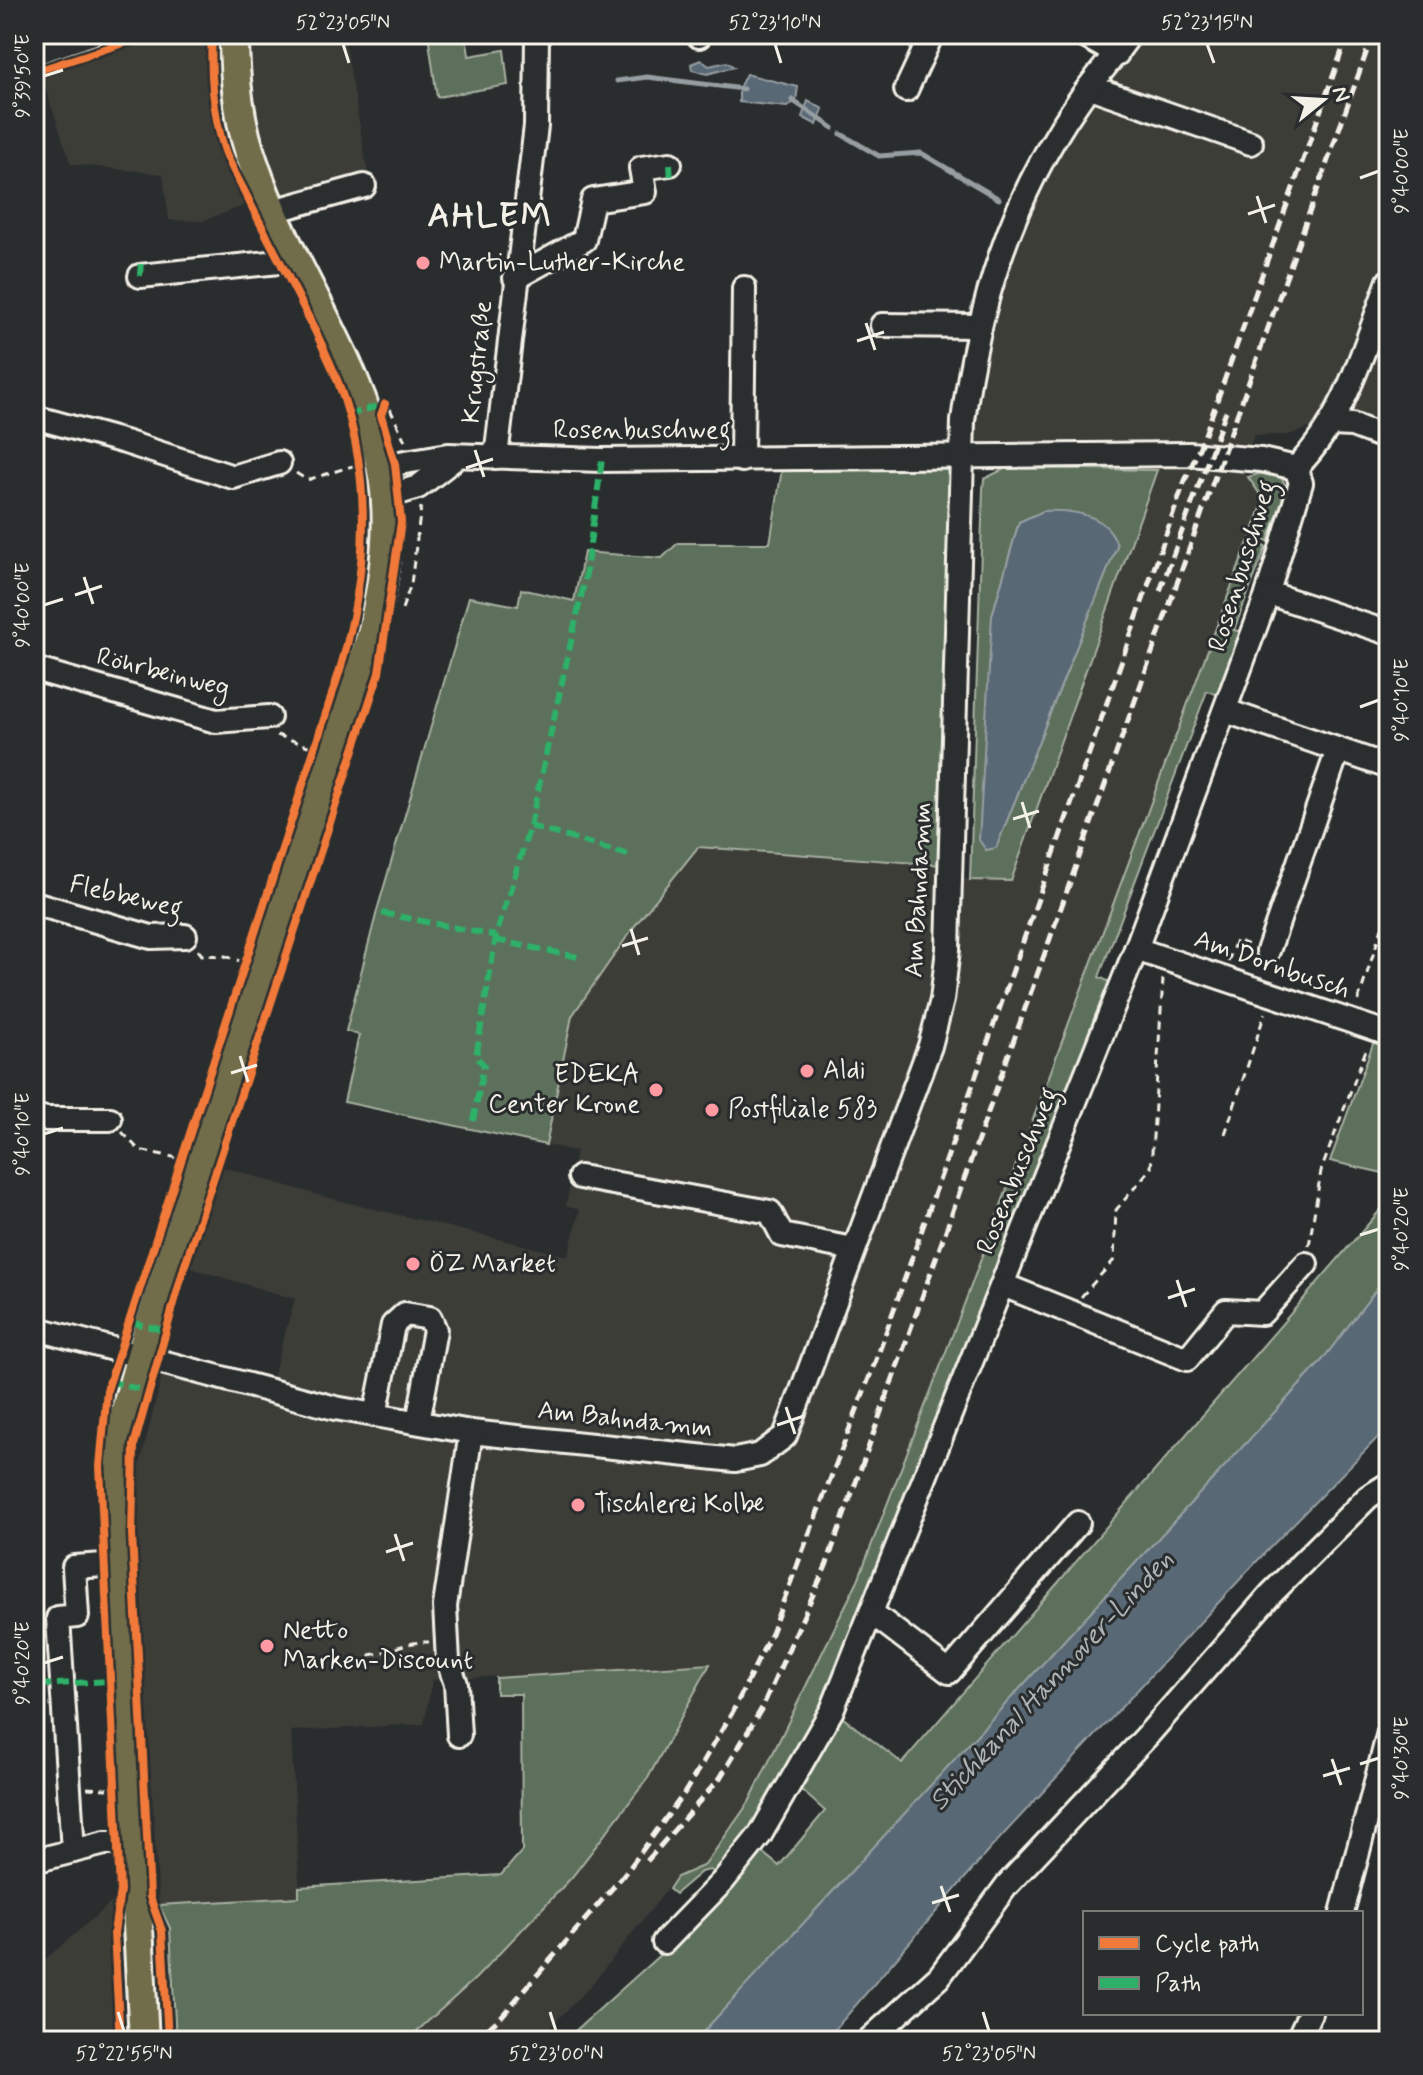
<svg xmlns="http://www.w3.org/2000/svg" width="1423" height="2075" font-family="Mynerve,sans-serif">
	<rect width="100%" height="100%" fill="#2a2d2e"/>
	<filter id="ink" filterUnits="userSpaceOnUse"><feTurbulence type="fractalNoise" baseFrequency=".0125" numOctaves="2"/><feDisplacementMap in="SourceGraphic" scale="16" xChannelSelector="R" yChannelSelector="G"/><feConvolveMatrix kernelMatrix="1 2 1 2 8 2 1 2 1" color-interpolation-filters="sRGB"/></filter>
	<g filter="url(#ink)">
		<g fill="#3c3c38">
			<polygon points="160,34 344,34 369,180 289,201 249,204 202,221 169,220 163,174 71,164 40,72"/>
			<polygon points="1130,34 1389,34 1389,426 1353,413 1288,435 1254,435 1243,469 1264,500 901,1474 858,1580 749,1802 705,1865 677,1877 592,1984 537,2041 406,2041 476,1978 572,1877 648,1778 709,1665 432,1680 424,1724 291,1731 300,1897 159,1905 138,1567 137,1477 162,1375 301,1406 268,1392 295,1299 191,1268 223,1167 325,1197 568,1256 580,1210 566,1206 576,1151 546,1145 572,1016 633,928 698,847 949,866 949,873 970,880 1011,881 1165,448 963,448 1007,233"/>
			<polygon points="113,1901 108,1939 114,2041 34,2041 34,1969"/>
		</g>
		<g fill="#5d705b" stroke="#a8b0a2" stroke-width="2" fill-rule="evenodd">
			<polygon points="428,34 466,34 469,56 504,50 508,85 437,97"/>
			<polygon points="952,468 943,865 698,847 633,928 572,1016 546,1145 344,1102 359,1035 346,1031 378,907 469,597 518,606 521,589 574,601 584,552 662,558 678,543 770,543 782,469"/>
			<path d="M1006,468l151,2 -146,411 -41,-1 13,-391 1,-10zM1075,513c19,5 37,12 42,33l-121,302 -10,2 6,-234 27,-94z"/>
			<polygon points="1265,472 1279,475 1287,487 1268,541 1251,536 1264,500 1248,477"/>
			<path d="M1248,542l18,5 -32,83 8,2 -23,63 -12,-4 -108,286 13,6c-60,151 -119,301 -178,452 -60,152 -116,309 -217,439l-7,-4 -9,2 -26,22 -6,-5 8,-12 28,-12 44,-63 109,-222 104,-270z"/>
			<polygon points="1374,1041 1389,1046 1389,1157 1383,1173 1330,1161"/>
			<polygon points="1389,1200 1389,1273 1320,1363 695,2041 564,2041 673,1943 757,1848 779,1866 825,1811 798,1787 838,1714 902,1763"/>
			<polygon points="710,1664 648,1778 572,1877 476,1978 406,2041 176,2041 170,1928 159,1905 299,1897 299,1887 501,1875 522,1851 521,1694 496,1694 496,1678"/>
		</g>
		<g fill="#586774" stroke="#969ea2" stroke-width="2">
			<polygon points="701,60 709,66 727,62 734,67 707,74 692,70 691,64"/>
			<polygon points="746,74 798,87 796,101 787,107 739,102 739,88"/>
			<polygon points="808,101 823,109 817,125 802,117"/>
			<path d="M1043,511c28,-1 66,2 74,35l-121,302 -10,2 -7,-10 13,-224 27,-94z"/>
			<polygon points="1389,1273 1389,1426 1258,1560 990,1849 825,2041 695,2041 1320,1363"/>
		</g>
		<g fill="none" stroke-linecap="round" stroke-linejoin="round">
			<g stroke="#969ea2" stroke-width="5">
				<polyline points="617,81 647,77 743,89"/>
				<polyline points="792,100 833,128"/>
				<polyline points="841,134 879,156 921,153 999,199"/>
			</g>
			<g stroke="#f4f1e8" stroke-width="28">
				<g id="minor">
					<polyline points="698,34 699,36"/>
					<polyline points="1081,34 1117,54"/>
					<polyline points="34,53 91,34"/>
					<polyline points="1090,87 1251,143"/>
					<polyline points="906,90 932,34"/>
					<polyline points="273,211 364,186"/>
					<polyline points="140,276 279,262 294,254"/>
					<polyline points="515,278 584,240 593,200 645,192 641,168 670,164"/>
					<polyline points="882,325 979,326"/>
					<polyline points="34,417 125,442 233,477 279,463"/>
					<polyline points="1332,424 1352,425 1389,439"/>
					<polyline points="496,457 536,126 537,34"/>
					<polyline points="742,460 744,288"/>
					<polyline points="381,466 448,455 602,460 1189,454 1261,460 1296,468 1301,483 1266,598 1136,949 832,1710 760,1835 723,1881 664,1942"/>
					<path d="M1296,468c51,-52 68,-121 93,-187"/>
					<polyline points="386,497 418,487 458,456"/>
					<polyline points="1268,593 1389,633"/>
					<polyline points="34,669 216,721 269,717"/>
					<polyline points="1226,711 1389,767"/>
					<polyline points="34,903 151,937 185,936"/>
					<polyline points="1136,949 1389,1034"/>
					<polyline points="1268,951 1338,750"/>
					<polyline points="34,1116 46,1119 110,1119"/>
					<polyline points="580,1177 770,1212 782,1235 853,1249"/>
					<polyline points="1003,1285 1187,1359 1226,1311 1262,1313 1306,1264"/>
					<path d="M34,1328l301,80 136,24 264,28 25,-5 25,-19 145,-390 12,-46 6,-51 15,-528c15,-115 48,-223 115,-319 16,-24 36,-44 52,-68"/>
					<polyline points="375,1415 393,1325 405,1314 430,1318 435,1330 418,1422"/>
					<polyline points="872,1613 949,1672 1078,1523"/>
					<polyline points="459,1735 456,1684 448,1661 445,1606 471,1432"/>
					<polyline points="73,1851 58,1618 77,1616 74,1567 119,1564"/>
					<polyline points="34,1861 105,1843 134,1843"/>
					<polyline points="1342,1913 1389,1732"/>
					<polyline points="868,2041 939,1977 1007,1885 1146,1737 1271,1594 1368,1497 1389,1484"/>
					<polyline points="1297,2041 1310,2013"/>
				</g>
			</g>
			<g stroke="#f4f1e8" stroke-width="34">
				<path id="major" d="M144,2041l-27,-520 2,-86 30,-108 223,-693c12,-54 21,-113 9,-168 -22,-109 -92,-197 -127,-301 -15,-41 -20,-87 -20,-131"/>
			</g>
			<g stroke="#f4f1e8" stroke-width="3" stroke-dasharray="8 6" stroke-linecap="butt">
				<polyline points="390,409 405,441"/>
				<polyline points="296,473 307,480 356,465"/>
				<polyline points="402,609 411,584 421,507"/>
				<polyline points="277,735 311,747"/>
				<polyline points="198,950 202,955 225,956 243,962"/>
				<polyline points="1228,962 1236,940 1249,945"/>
				<polyline points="1358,1001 1389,906"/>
				<polyline points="122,1132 139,1150 178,1158"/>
				<polyline points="1225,1134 1265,1013"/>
				<polyline points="1309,1246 1321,1171 1367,1047"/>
				<polyline points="1081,1297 1114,1260 1116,1210 1151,1168 1163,979"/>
				<path d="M369,1655c22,-3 36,-14 60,-13"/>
				<polyline points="34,1786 48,1786"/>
				<polyline points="87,1788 108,1789"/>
			</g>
			<use href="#minor" stroke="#2a2d2e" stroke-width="22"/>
			<use href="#major" stroke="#716d4b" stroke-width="28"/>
			<g stroke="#f4f1e8" stroke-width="5" stroke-dasharray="12 6" stroke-linecap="butt">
				<polyline points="1160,591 1226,411"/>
				<polyline points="647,1861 720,1778 762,1708 826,1566 1373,34"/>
				<polyline points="474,2041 501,2017 628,1870 685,1792 732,1713 770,1636 879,1352 1184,483 1204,437 1348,34"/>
			</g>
			<g stroke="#2db169" stroke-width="6" stroke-dasharray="12 6" stroke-linecap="butt">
				<polyline points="210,34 257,38"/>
				<polyline points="670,164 671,182"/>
				<polyline points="140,276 141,262"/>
				<polyline points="348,415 385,404"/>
				<polyline points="530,826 632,856"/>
				<polyline points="382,913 496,936"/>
				<polyline points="495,940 583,958"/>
				<polyline points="473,1121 484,1065 476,1057 496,936 530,826 585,579 602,460"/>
				<polyline points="131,1322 166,1331"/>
				<polyline points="109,1381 149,1392"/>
				<polyline points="39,1685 110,1681"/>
			</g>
			<g stroke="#2a2d2e" stroke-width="13">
				<g id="cycleway">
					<polyline points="34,72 151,34"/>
					<path d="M120,2041l-6,-108 6,-42 -20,-425 7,-76 232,-717c31,-103 36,-207 -8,-308 -24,-55 -54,-108 -81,-162 -8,-18 -20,-36 -26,-55 -11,-34 -14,-78 -12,-114"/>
					<polyline points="168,2041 162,1931 150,1897 132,1535 134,1445 184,1268 379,673 401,522 395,464 381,415 385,404"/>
				</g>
			</g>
			<use href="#cycleway" stroke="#f17a3a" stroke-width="8"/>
		</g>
	</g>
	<path fill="none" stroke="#f4f1e8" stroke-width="3" d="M343,44l6,19M775,44l6,19M1207,44l7,19M44,76l19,-6M1360,178l19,-7M1257,196l9,27M1248,214l27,-9M866,323l9,27M857,341l27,-9M475,450l9,27M466,468l27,-9M84,577l9,27M75,595l27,-9M44,605l19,-6M1360,707l19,-7M1022,802l8,26M1013,819l26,-8M631,929l8,26M622,946l26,-8M240,1056l8,26M231,1073l26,-8M44,1134l19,-6M1360,1235l19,-6M1177,1280l9,27M1168,1298l27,-9M786,1407l9,27M777,1425l27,-9M395,1534l9,27M386,1552l27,-9M44,1663l19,-6M1332,1759l9,26M1360,1764l19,-6M1323,1776l27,-8M941,1886l9,26M932,1903l27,-8M118,2012l6,19M550,2012l6,19M983,2012l6,19"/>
	<g fill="#ff9aa2" stroke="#2a2d2e" stroke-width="3">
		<circle cx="423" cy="263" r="8"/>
		<circle cx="807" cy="1071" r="8"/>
		<circle cx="656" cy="1090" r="8"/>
		<circle cx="712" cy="1110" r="8"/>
		<circle cx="413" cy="1264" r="8"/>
		<circle cx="578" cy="1505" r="8"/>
		<circle cx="267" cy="1646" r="8"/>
	</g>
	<g text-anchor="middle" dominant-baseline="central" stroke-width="6" stroke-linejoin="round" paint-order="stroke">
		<g font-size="26" fill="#f4f1e8" stroke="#2a2d2e" text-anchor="start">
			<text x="439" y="263">Martin-Luther-Kirche</text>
			<text x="823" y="1071">Aldi</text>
			<text x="640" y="1075" text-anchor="end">EDEKA<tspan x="640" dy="30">Center Krone</tspan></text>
			<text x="728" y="1110">Postfiliale 583</text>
			<text x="429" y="1264">ÖZ Market</text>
			<text x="594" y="1505">Tischlerei Kolbe</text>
			<text x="283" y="1631">Netto<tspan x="283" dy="30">Marken-Discount</tspan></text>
		</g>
		<g font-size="26" fill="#f4f1e8" stroke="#2a2d2e">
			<text transform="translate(478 362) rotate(-84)">Krugstraße</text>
			<text x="642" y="431">Rosenbuschweg</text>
			<text transform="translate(1243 566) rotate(-73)">Rosenbuschweg</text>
			<text transform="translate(163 673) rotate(14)">Röhrbeinweg</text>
			<text transform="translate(919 890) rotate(-87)">Am Bahndamm</text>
			<text transform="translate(126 897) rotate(13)">Flebbeweg</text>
			<text transform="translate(1272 965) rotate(19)">Am Dornbusch</text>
			<text transform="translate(1018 1171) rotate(-68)">Rosenbuschweg</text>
			<text transform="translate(625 1420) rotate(6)">Am Bahndamm</text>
		</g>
		<g font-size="28" font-style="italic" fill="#aeb3b4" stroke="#2a2d2e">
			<text transform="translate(1052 1681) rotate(-47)">Stichkanal Hannover-Linden</text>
		</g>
		<g font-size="34" font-weight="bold" letter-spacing="2" fill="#f4f1e8" stroke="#2a2d2e">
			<text x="490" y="216">AHLEM</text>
		</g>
	</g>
	<rect width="1423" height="2075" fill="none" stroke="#2a2d2e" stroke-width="88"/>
	<rect x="1083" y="1911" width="280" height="104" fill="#2a2d2e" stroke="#7b7b78" stroke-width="2"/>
	<rect x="1099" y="1937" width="40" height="12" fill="#f17a3a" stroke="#7b7b78" stroke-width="2"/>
	<text x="1155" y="1951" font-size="24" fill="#f4f1e8">Cycle path</text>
	<rect x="1099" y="1977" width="40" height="12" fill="#2db169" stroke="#7b7b78" stroke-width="2"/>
	<text x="1155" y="1991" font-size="24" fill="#f4f1e8">Path</text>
	<g transform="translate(1323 100) rotate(72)" stroke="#2a2d2e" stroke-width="6" paint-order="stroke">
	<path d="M0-6L14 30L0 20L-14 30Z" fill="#f4f1e8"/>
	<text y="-12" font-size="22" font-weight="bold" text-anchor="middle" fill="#f4f1e8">N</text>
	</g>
	<rect x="44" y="44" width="1335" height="1987" fill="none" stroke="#f4f1e8" stroke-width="3"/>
	<g font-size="20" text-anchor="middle" fill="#f4f1e8">
		<text x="343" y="29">52°23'05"N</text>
		<text x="775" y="29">52°23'10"N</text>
		<text x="1207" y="29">52°23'15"N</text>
		<text transform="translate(22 76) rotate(-90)" y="7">9°39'50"E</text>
		<text transform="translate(1401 171) rotate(-90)" y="7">9°40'00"E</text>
		<text transform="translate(22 605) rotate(-90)" y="7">9°40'00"E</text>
		<text transform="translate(1401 700) rotate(-90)" y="7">9°40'10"E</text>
		<text transform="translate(22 1134) rotate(-90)" y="7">9°40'10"E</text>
		<text transform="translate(1401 1229) rotate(-90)" y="7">9°40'20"E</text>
		<text transform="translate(22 1663) rotate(-90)" y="7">9°40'20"E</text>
		<text transform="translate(1401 1758) rotate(-90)" y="7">9°40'30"E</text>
		<text x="124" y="2060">52°22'55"N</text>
		<text x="556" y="2060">52°23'00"N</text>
		<text x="989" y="2060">52°23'05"N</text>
	</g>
</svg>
